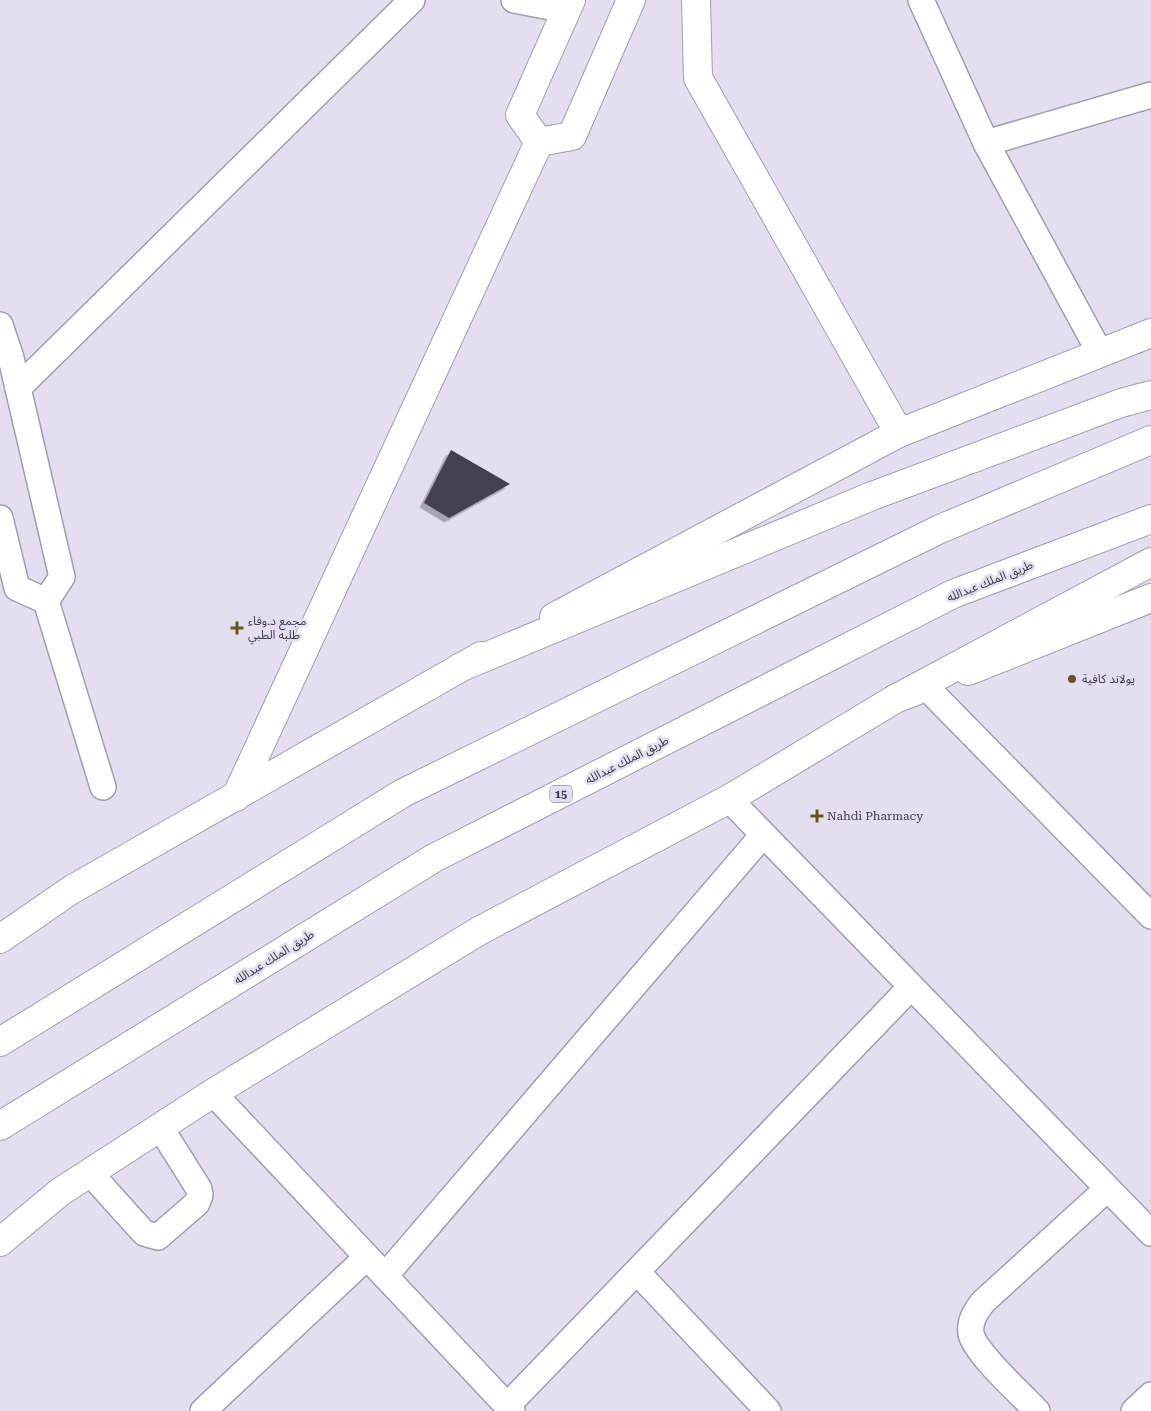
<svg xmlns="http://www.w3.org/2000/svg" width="1151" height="1411" font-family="'Roboto Serif','Noto Sans Arabic',serif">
	<defs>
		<filter id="shadow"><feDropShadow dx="-4.5" dy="4.5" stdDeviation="0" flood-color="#0004"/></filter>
	</defs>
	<rect width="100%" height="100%" fill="#e3dff0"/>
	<polygon fill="#45414f" filter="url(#shadow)" points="451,450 510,484 449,518 424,503"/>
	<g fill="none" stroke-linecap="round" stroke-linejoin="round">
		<g stroke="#a19eae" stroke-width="28">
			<g id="minor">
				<polyline points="514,0 566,10"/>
				<polyline points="921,0 986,143 1100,353"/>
				<polyline points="986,143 1151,95"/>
				<polyline points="0,325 11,358 62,577 46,601 103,787"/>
				<polyline points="18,388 412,0"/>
				<polyline points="0,518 17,588 46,601"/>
				<polyline points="926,687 1151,916"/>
				<polyline points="729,799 1151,1233"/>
				<polyline points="213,1093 512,1411"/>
				<polyline points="90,1173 144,1233 158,1237 197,1203 200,1195 199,1189 160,1127"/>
				<polyline points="637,1272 768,1411"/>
				<polyline points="385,1276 763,835"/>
				<polyline points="507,1406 911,987"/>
				<polyline points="203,1411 367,1257"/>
				<path d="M1037,1411c-16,-17 -61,-57 -66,-77 -2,-13 5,-23 12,-32l124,-113"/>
				<polyline points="1134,1411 1151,1395"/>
			</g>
		</g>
		<g stroke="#a19eae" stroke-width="30">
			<g id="major">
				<polyline points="696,0 698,78 899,433"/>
				<polyline points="539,142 572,136 631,0"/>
				<polyline points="539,142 520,115 571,0"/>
				<polyline points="554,617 899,433 1151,333"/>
				<polyline points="968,671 1151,598"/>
				<polyline points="236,797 539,142"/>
				<polyline points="0,939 71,890 481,656"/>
				<polyline points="0,1242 60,1192 213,1093 479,931 729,799 895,699 916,691"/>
			</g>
		</g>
		<g stroke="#a19eae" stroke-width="30">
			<g id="highway">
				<polyline points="459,668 872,496 1121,403 1151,395"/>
				<polyline points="895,699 1151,562"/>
				<polyline points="0,1042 403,793 940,529 1151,440"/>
				<polyline points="0,1126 434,858 953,594 1151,519"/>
			</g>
		</g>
		<use href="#minor" stroke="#fff" stroke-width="25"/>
		<use href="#major" stroke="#fff" stroke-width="28"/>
		<use href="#highway" stroke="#fff" stroke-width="28"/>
	</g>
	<g fill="#695423" stroke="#e3dff0" stroke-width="2">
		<path d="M234.5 620.5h5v5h5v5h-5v5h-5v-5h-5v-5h5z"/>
		<circle cx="1072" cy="679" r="5"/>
		<path d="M814.5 808.5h5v5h5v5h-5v5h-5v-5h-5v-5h5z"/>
	</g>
	<g text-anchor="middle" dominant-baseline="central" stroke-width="5" stroke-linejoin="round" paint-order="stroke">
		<rect fill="#e3dff0" stroke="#6f6d76" stroke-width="1" x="550" y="785.5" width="22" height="17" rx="4"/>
		<g font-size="11" font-weight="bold" fill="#3d3c42">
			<text x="561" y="794">15</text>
		</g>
		<g font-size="12" fill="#3d3c42" stroke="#e3dff0">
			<text transform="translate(990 581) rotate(-22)">طريق الملك عبدالله</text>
			<text transform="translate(627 760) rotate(-27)">طريق الملك عبدالله</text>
			<text transform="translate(274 957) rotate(-32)">طريق الملك عبدالله</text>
		</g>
		<g font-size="12" fill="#3d3c42" stroke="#e3dff0" text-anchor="start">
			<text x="248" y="621">مجمع د.وفاء<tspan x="248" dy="14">طلبه الطبي</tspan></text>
			<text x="1082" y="679">يولاند كافية</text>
			<text x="827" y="816">Nahdi Pharmacy</text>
		</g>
	</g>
</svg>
